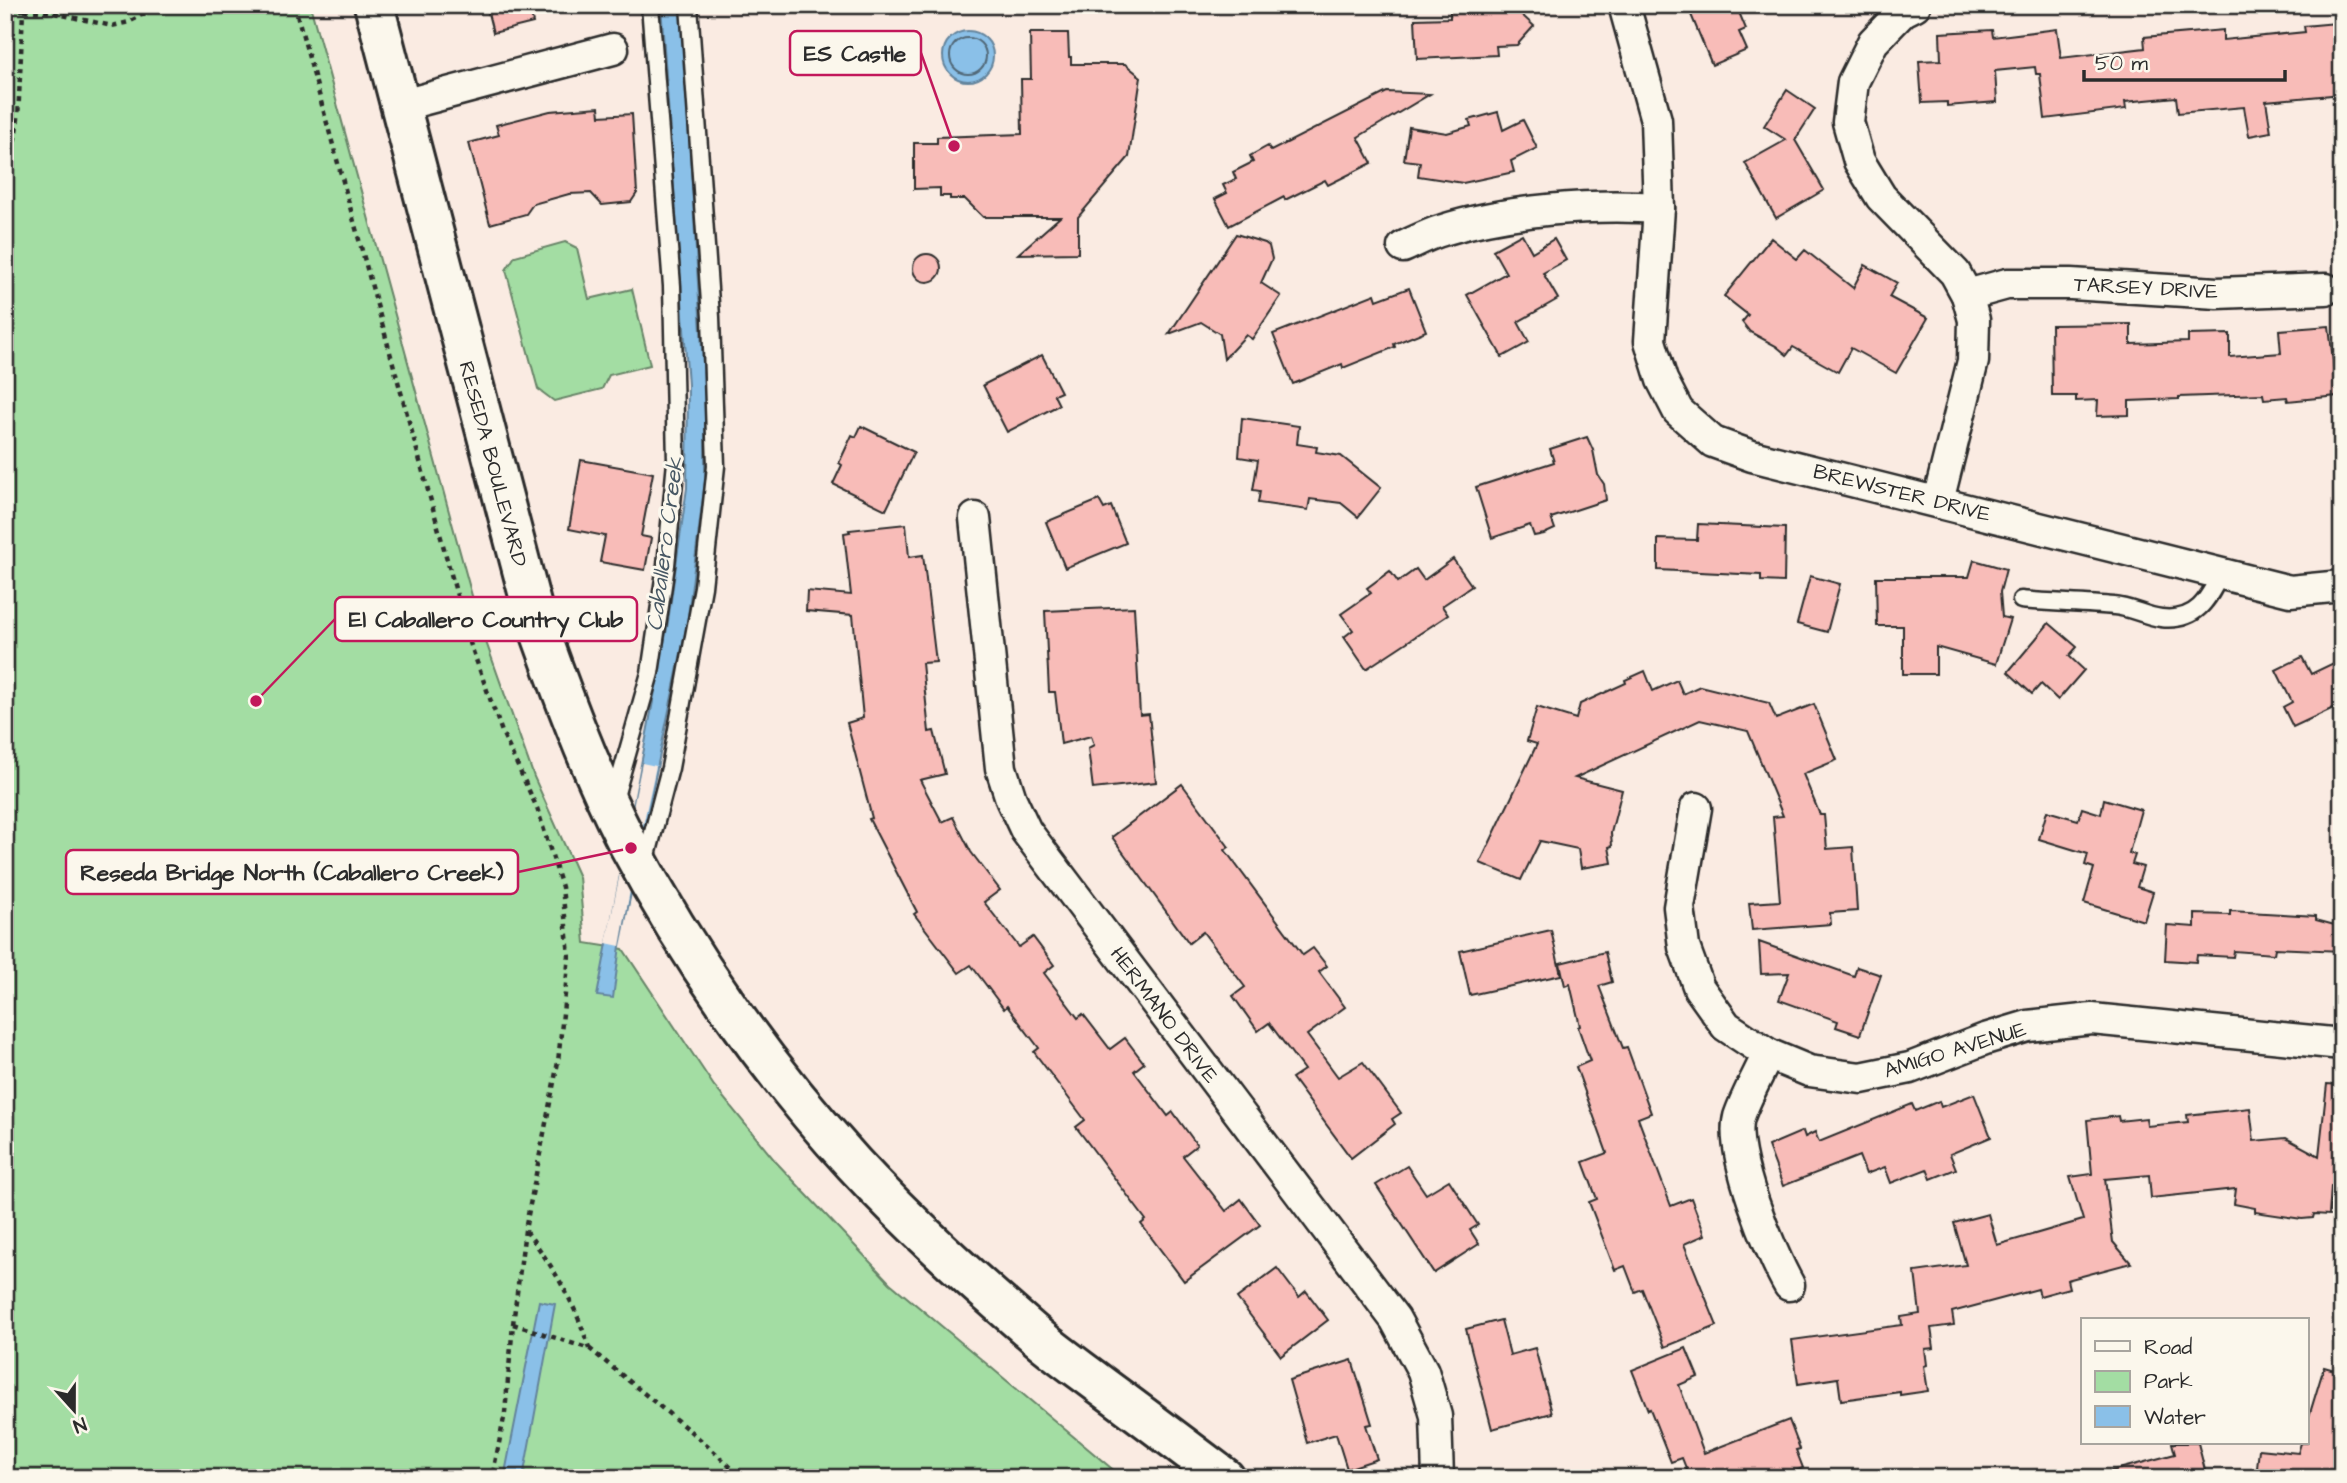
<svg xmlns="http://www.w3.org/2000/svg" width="2347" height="1483" font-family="'Architects Daughter',sans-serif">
	<rect width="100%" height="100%" fill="#faebe2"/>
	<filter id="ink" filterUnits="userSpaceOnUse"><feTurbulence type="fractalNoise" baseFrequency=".0143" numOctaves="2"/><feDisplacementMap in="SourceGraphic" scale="14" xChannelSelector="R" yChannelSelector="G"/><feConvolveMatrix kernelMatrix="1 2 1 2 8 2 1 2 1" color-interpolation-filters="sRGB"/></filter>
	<g filter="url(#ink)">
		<g fill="#a3dda3" stroke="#678467" stroke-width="2">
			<polygon points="5,5 310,5 480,625 534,777 579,877 585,943 623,949 714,1086 776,1162 890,1283 1123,1478 5,1478"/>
			<polygon points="565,242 577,248 589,299 632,289 650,365 609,375 602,389 554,401 538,389 506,270 515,256"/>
		</g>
		<g fill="#8ac0e8" stroke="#64849c" stroke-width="2">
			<polygon points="661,5 681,5 705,398 705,481 687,624 620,946 613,998 597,996 667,628 687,488 688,385"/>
			<circle cx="968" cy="56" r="25"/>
			<polygon points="539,1301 555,1304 523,1478 504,1478"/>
		</g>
		<polygon fill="#faebe2" points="642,763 656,766 636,857 620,946 606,943"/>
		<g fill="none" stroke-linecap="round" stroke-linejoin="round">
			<circle stroke="#516777" stroke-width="2" cx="968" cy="56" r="18"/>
		</g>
		<g fill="#f8bcb8" stroke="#2b2b2b" stroke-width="2">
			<polygon points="486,5 529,5 533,23 493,33"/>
			<polygon points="1477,5 1511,5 1534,26 1517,45 1496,46 1497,55 1417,59 1415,19 1450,18 1450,11 1477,10"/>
			<polygon points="1687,5 1736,5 1746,29 1739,32 1747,50 1712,65"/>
			<polygon points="2336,23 2342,94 2266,101 2271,132 2249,136 2244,107 2178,113 2176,97 2125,102 2126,109 2045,119 2040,74 2036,74 2035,67 1995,71 1997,102 1947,106 1947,102 1922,103 1919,61 1941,60 1940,33 1992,30 1993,37 2057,29 2061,58 2145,48 2144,37 2223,30 2223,40 2305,32 2304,26"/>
			<polygon points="1030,33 1068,33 1069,57 1071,57 1071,64 1125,64 1141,77 1129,157 1078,217 1078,253 1018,254 1060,217 983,217 965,199 950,199 950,196 940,196 940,188 914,189 914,143 937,143 937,137 1022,134 1021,79 1031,79"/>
			<polygon points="1787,90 1815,109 1795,140 1824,190 1776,218 1745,163 1786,140 1764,126"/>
			<polygon points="1387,92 1430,94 1358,137 1372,163 1328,185 1325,180 1285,200 1284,197 1229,226 1215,199 1227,193 1223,185 1236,179 1233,172 1253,162 1250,156 1268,146 1271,151"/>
			<polygon points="599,107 600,116 632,114 637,193 631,202 602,205 591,193 569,194 533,204 526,214 490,224 469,143 499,135 496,125 550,111"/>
			<polygon points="1498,112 1503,130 1523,120 1537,148 1511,161 1514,172 1463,183 1418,176 1420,162 1404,160 1409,127 1447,133 1471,126 1469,120"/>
			<polygon points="1236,234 1265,243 1269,246 1272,259 1261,283 1281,296 1252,339 1246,335 1224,359 1220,334 1201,322 1169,334"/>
			<polygon points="1522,234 1532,252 1554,239 1566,260 1543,273 1558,299 1518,322 1529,342 1502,357 1467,295 1506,273 1493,250"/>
			<polygon points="1771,238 1797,259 1805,250 1853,288 1865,265 1897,283 1889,297 1928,318 1896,373 1851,348 1838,372 1793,347 1787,355 1776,346 1750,332 1742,322 1748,315 1724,296"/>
			<circle cx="927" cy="268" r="14"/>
			<polygon points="1409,288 1426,331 1394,344 1395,347 1343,368 1342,364 1293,384 1273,334 1375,294 1377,300"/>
			<polygon points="2131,324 2131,344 2188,342 2188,335 2230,334 2230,357 2281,353 2279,330 2329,326 2337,396 2288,401 2287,397 2264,399 2263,394 2179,397 2179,399 2129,401 2129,415 2097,416 2098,400 2076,401 2076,396 2052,396 2051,325"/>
			<polygon points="1042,355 1061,392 1054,395 1059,405 1007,432 983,385"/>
			<polygon points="1242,418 1299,426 1297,444 1317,447 1316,452 1341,456 1381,488 1358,517 1341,503 1310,499 1308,510 1258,503 1260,491 1253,490 1258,460 1239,457"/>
			<polygon points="861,426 914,452 886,510 833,484 842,465 839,463 852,435 856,437"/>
			<polygon points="1587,437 1593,450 1598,475 1604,484 1606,500 1551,518 1555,529 1544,534 1534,536 1530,525 1492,538 1476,487 1554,462 1550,449"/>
			<polygon points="581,460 653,473 641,536 651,538 645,570 600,562 605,536 569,529"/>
			<polygon points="1099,500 1104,509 1111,506 1126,543 1065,568 1046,522"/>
			<polygon points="906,524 909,557 923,555 936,662 922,663 929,732 934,731 945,774 920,780 942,822 953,817 971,852 1000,890 984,902 1019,947 1033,937 1054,965 1044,973 1078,1018 1083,1014 1110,1049 1125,1038 1144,1063 1134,1071 1168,1116 1173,1112 1197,1145 1183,1156 1226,1211 1241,1199 1260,1225 1184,1281 1141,1224 1146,1220 1076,1127 1085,1120 1034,1052 1039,1048 1007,1006 1004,1009 971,965 959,973 914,914 917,912 869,819 872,818 847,723 863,718 853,615 806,611 807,591 851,595 844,533 850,532 849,530"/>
			<polygon points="1698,524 1785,528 1784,582 1761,581 1761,575 1658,570 1658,539 1697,540"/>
			<polygon points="1453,559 1472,586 1442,606 1448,615 1366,669 1344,637 1353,630 1341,614 1371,593 1367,588 1390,571 1398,582 1416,569 1424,580"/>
			<polygon points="1974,560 2006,569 2000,592 2002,617 2010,619 1996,664 1936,647 1936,674 1903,674 1903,626 1877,626 1876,577 1969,577"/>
			<polygon points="1810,576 1840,584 1827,632 1797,624"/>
			<polygon points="1134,607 1140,715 1149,714 1156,782 1093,789 1088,748 1094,745 1091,736 1061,744 1055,692 1049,692 1045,611"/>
			<polygon points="2049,623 2077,647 2069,656 2084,670 2058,700 2041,684 2032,694 2008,672"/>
			<polygon points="2302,657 2311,674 2342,659 2342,704 2293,727 2283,707 2292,702 2276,670"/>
			<polygon points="1645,671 1653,691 1677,680 1683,694 1700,686 1769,703 1776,719 1814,704 1837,760 1803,774 1820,815 1824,815 1827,849 1853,847 1857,911 1830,913 1831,924 1752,930 1749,903 1780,901 1773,817 1783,816 1748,731 1700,720 1575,778 1622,790 1611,833 1612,846 1609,847 1612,863 1581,868 1578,849 1540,841 1521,880 1480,863 1537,744 1527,741 1537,707 1576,719 1580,704 1626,683 1625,680"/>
			<polygon points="1182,784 1229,847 1225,850 1303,955 1313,948 1327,966 1319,972 1345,1007 1307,1035 1338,1077 1363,1062 1401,1113 1392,1119 1395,1124 1351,1158 1292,1078 1304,1070 1269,1023 1258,1031 1233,996 1245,987 1203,932 1189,943 1112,837"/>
			<polygon points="2104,799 2141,810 2129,853 2135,855 2132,864 2143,867 2137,887 2153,892 2144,921 2084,903 2094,868 2085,865 2088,854 2039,839 2047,811 2078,820 2082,808 2101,814"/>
			<polygon points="2230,911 2316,916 2316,920 2342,927 2342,951 2275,948 2274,954 2234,951 2233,957 2197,955 2196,962 2165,960 2167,925 2195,927 2195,914 2230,915"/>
			<polygon points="1551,930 1561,975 1470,995 1460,951"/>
			<polygon points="1759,942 1854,976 1857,967 1881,975 1860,1035 1836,1027 1838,1021 1779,1000 1789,973 1761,974"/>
			<polygon points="1605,952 1612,982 1599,986 1623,1048 1627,1047 1651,1113 1638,1118 1671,1206 1691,1198 1705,1235 1684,1244 1717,1326 1665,1347 1642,1289 1635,1292 1625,1266 1615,1270 1589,1202 1597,1199 1583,1162 1607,1153 1576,1067 1590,1061 1578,1027 1580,1026 1570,984 1565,986 1560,963"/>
			<polygon points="2327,1084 2342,1085 2342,1187 2331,1186 2329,1215 2314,1214 2313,1218 2302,1219 2255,1212 2255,1208 2234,1204 2236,1189 2151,1198 2149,1175 2105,1179 2113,1242 2131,1263 2067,1280 2069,1288 2040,1296 2038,1289 1952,1312 1954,1325 1931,1328 1934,1348 1925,1349 1927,1365 1924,1366 1928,1391 1900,1395 1900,1392 1841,1400 1838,1378 1798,1384 1792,1340 1902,1325 1901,1317 1920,1314 1915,1272 1966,1265 1954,1223 1988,1214 1997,1245 2083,1220 2070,1177 2092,1174 2087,1120 2118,1116 2119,1121 2146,1118 2147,1126 2188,1122 2187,1115 2250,1108 2254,1141 2286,1138 2319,1156"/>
			<polygon points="1974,1094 1991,1137 1950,1154 1956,1169 1931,1179 1927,1169 1891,1183 1885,1167 1866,1174 1859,1156 1783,1186 1768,1146 1803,1131 1805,1137 1815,1132 1819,1142 1912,1104 1915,1111 1939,1101 1941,1107"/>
			<polygon points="1407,1166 1426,1194 1449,1180 1478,1225 1470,1230 1479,1244 1434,1273 1376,1185"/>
			<polygon points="1277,1268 1299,1297 1306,1291 1328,1320 1281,1356 1237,1298"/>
			<polygon points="1501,1320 1510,1355 1535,1348 1552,1413 1492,1429 1466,1329"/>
			<polygon points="1686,1348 1698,1377 1679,1385 1704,1453 1789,1420 1800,1449 1796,1450 1803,1468 1792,1472 1795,1478 1690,1478 1682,1458 1671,1462 1650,1409 1648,1410 1632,1370"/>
			<polygon points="1352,1360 1372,1424 1366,1425 1377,1459 1347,1469 1336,1434 1307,1443 1289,1380"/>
			<polygon points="2324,1367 2342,1372 2342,1478 2256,1478 2259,1449 2298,1453 2301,1443 2307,1443 2307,1423"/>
			<polygon points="2172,1443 2198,1443 2207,1478 2111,1478 2111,1471 2175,1454"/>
		</g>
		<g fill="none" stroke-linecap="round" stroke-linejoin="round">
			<g stroke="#2b2b2b" stroke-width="21">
				<g id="lane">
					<path d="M2021,600c30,3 62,3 93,6 16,1 31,10 47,12 35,4 47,-18 60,-45"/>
					<polyline points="614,800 650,673 666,565 676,462 672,286 650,5"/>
					<polyline points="645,863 670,768 703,587 716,466 711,317 689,5"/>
				</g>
			</g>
			<g stroke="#2b2b2b" stroke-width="35">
				<g id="street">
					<polyline points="1624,5 1656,120 1659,208 1650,341 1662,380 1678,411 1713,442 1752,456 2290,591 2342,586"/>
					<polyline points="1915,5 1903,11 1873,42 1853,82 1848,122 1859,161 1881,197 1955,273 1967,295 1974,320 1973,361 1938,501"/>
					<polyline points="399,106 613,49"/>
					<path d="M1403,247c13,-6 26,-13 40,-17 63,-20 151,-27 216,-22"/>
					<polyline points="1967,295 2007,284 2071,284 2217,293 2326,289"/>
					<polyline points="975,518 1001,768 1011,799 1026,831 1395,1319 1423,1371 1436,1416 1438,1478"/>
					<polyline points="1696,808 1679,907 1684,947 1699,988 1726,1026 1768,1054 1809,1071 1861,1078 1910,1068 1985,1039 2028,1026 2092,1019 2342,1044"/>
					<path d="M1768,1054c-9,20 -22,42 -29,63 -10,35 32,137 50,168"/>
				</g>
			</g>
			<g stroke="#2b2b2b" stroke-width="44">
				<path id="secondary" d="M374,5l160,610c27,76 55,153 92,225 61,115 140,228 228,324 57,62 121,119 185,174 20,17 42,32 63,48 41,30 82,61 123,92"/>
			</g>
			<g stroke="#2b2b2b" stroke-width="4.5" stroke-dasharray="5 5" stroke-linecap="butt">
				<polyline points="283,5 295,7 470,643 502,732 537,808 562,887 569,955 558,1062 525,1230 513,1324 505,1413 492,1478"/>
				<polyline points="24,11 49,12 112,26 129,22 160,5"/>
				<polyline points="5,201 18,119 23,11 16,5"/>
				<path d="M526,1231c27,35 51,75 63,118"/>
				<polyline points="513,1324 590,1349 707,1445 742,1478"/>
			</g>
			<use href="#lane" stroke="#fbf7ec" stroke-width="16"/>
			<use href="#street" stroke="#fbf7ec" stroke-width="30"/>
			<use href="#secondary" stroke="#fbf7ec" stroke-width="38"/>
		</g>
	</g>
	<g text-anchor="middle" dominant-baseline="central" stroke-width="6" stroke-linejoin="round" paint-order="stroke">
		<g font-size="21" fill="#2b2b2b" stroke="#fbf7ec">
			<text transform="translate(2146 288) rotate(3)">TARSEY DRIVE</text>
			<text transform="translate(493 464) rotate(75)">RESEDA BOULEVARD</text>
			<text transform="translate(1902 493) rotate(14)">BREWSTER DRIVE</text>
			<text transform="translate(1164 1015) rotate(53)">HERMANO DRIVE</text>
			<text transform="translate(1955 1050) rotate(-17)">AMIGO AVENUE</text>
		</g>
		<g font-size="23" font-style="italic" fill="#485864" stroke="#fbf7ec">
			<text transform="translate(665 544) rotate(-83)">Caballero Creek</text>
		</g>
	</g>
	<path fill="none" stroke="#c2185b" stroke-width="2.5" d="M954 146L921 53M256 701L335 619M631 848L518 872"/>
	<g fill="#c2185b" stroke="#fbf7ec" stroke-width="2.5">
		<circle cx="954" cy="146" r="7"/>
		<circle cx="256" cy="701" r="7"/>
		<circle cx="631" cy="848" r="7"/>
	</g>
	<g fill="#fbf7ec" stroke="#c2185b" stroke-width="2.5">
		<rect x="790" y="31" width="131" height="44" rx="7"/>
		<rect x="335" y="597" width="302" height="44" rx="7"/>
		<rect x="66" y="850" width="452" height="44" rx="7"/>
	</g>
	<g font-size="23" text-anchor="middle" font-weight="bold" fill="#2b2b2b">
		<text x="855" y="61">ES Castle</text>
		<text x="486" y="627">El Caballero Country Club</text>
		<text x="292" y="880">Reseda Bridge North (Caballero Creek)</text>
	</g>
	<rect width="2347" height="1483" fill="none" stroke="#fbf7ec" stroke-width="28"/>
	<rect x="14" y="14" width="2319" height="1455" fill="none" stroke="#2b2b2b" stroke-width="2.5" filter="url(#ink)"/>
	<rect x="2081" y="1318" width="228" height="126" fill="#fbf7ec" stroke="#a8a59f" stroke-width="2"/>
	<rect x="2095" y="1341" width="35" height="10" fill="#fbf7ec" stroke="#a8a59f" stroke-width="2"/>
	<text x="2144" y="1354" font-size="21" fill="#2b2b2b">Road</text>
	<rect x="2095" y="1371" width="35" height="21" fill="#a3dda3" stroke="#a8a59f" stroke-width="2"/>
	<text x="2144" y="1388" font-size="21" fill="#2b2b2b">Park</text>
	<rect x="2095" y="1406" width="35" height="21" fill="#8ac0e8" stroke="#a8a59f" stroke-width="2"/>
	<text x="2144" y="1424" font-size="21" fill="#2b2b2b">Water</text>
	<g transform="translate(74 1410) rotate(159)" stroke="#fbf7ec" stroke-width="5" paint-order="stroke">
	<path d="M0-5L12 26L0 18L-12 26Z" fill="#2b2b2b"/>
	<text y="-10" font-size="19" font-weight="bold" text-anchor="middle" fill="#2b2b2b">N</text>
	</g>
	<path d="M2084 70v10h201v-10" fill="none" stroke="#2b2b2b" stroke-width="3.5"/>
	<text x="2095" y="70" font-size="21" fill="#2b2b2b" stroke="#fbf7ec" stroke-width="5" paint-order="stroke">50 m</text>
</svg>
